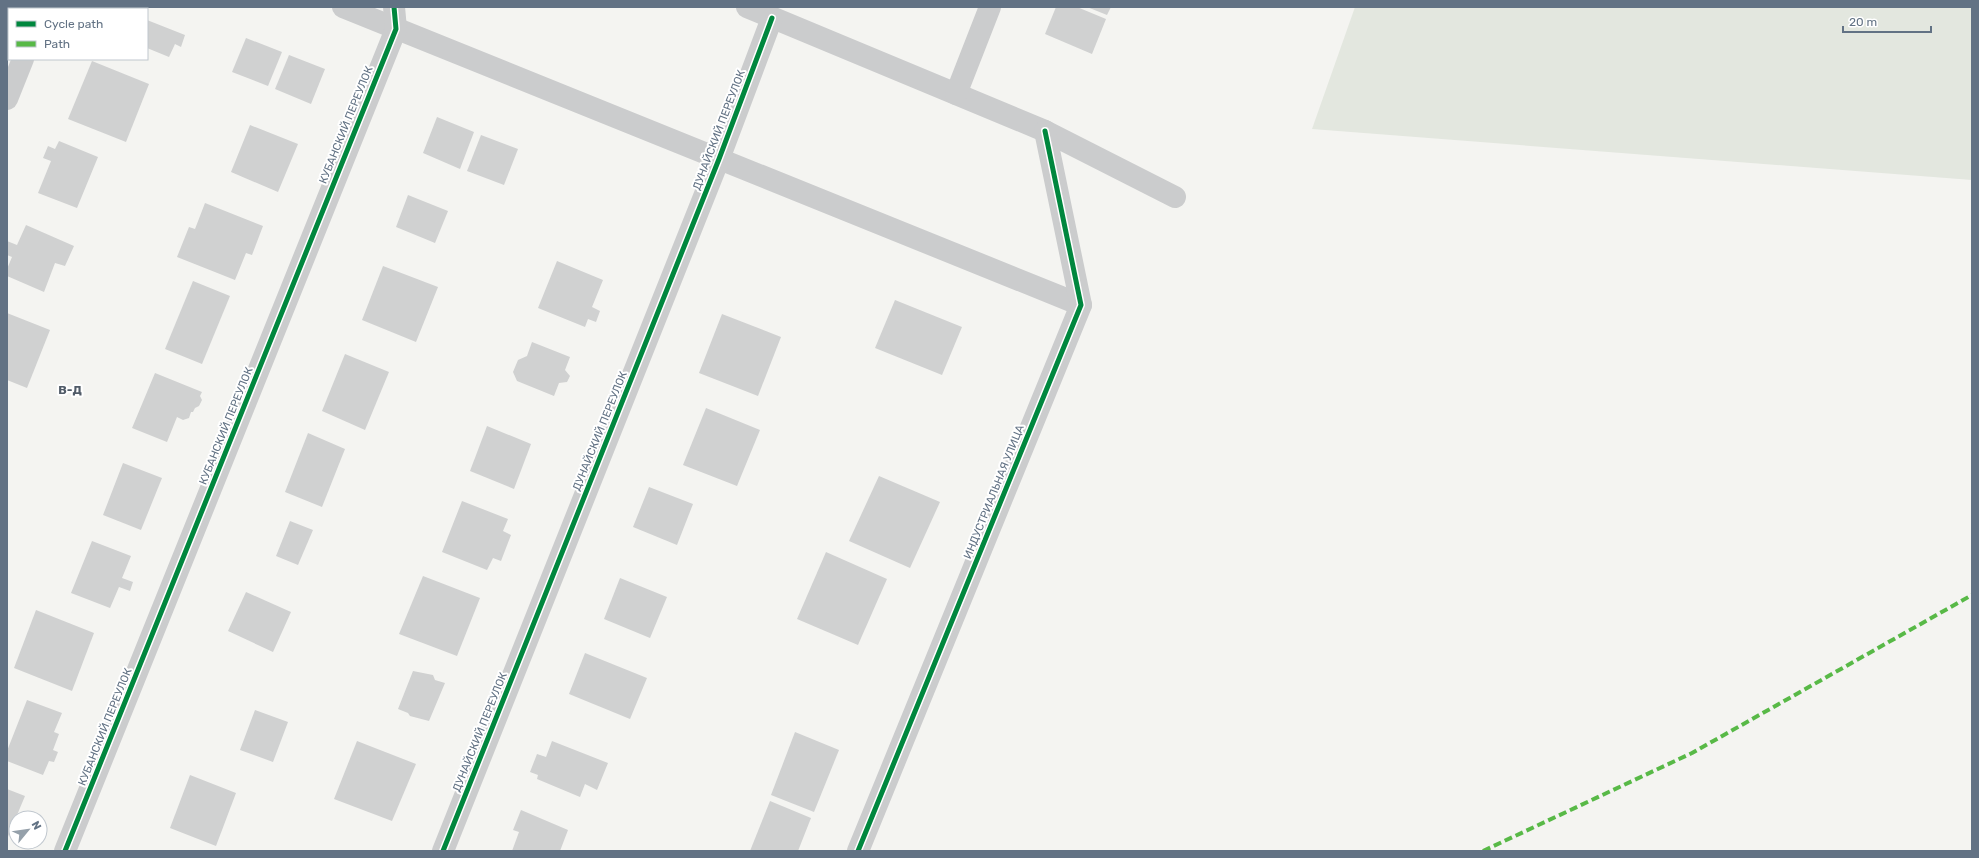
<svg xmlns="http://www.w3.org/2000/svg" width="1979" height="858" font-family="Rubik,sans-serif">
	<rect width="100%" height="100%" fill="#f4f4f1"/>
	<polygon fill="#e3e7df" points="1355,7 1972,7 1972,180 1312,129"/>
	<g fill="#d0d1d1">
		<polygon points="1056,7 1077,7 1106,19 1092,54 1045,34"/>
		<polygon points="1087,7 1111,7 1107,15"/>
		<polygon points="147,20 185,35 181,47 175,44 169,57 147,48"/>
		<polygon points="246,38 282,52 268,86 232,72"/>
		<polygon points="289,55 325,69 311,104 275,89"/>
		<polygon points="92,61 149,84 126,142 68,119"/>
		<polygon points="437,117 474,132 460,169 423,153"/>
		<polygon points="250,125 298,144 278,192 231,172"/>
		<polygon points="481,135 518,149 504,185 467,171"/>
		<polygon points="59,141 98,157 77,208 38,193 51,161 43,158 48,146 55,149"/>
		<polygon points="408,195 448,211 435,243 396,227"/>
		<polygon points="205,203 263,226 252,255 246,253 235,280 177,257 189,227 195,229"/>
		<polygon points="26,225 74,246 65,266 55,263 44,292 7,276 7,269 12,257 7,255 7,241 17,245"/>
		<polygon points="557,261 603,280 592,307 600,311 596,322 588,319 585,327 538,308"/>
		<polygon points="383,266 438,287 416,342 362,320"/>
		<polygon points="193,281 230,296 202,364 165,349"/>
		<polygon points="895,300 962,327 942,375 875,348"/>
		<polygon points="7,313 50,330 27,388 7,380"/>
		<polygon points="722,314 781,337 758,396 699,373"/>
		<polygon points="532,342 570,357 565,370 570,376 567,382 559,383 554,396 517,381 513,372 518,360 527,356"/>
		<polygon points="345,354 389,372 365,430 322,411"/>
		<polygon points="155,373 202,392 200,396 202,400 199,406 195,408 193,412 191,412 189,418 183,420 177,417 167,442 132,428"/>
		<polygon points="706,408 760,430 737,486 683,465"/>
		<polygon points="487,426 531,444 514,489 470,471"/>
		<polygon points="308,433 345,449 322,507 285,492"/>
		<polygon points="123,463 162,478 141,530 103,515"/>
		<polygon points="879,476 940,502 910,568 849,541"/>
		<polygon points="649,487 693,504 677,545 633,527"/>
		<polygon points="462,501 508,519 503,531 511,535 501,561 493,558 487,570 442,552"/>
		<polygon points="290,521 313,530 298,565 276,556"/>
		<polygon points="92,541 131,556 122,578 133,582 130,591 119,587 110,608 71,593"/>
		<polygon points="826,552 887,579 858,645 797,619"/>
		<polygon points="423,576 480,598 457,656 399,634"/>
		<polygon points="620,578 667,597 650,638 604,619"/>
		<polygon points="246,592 291,612 273,652 228,631"/>
		<polygon points="36,610 94,633 72,691 14,668"/>
		<polygon points="585,653 647,678 630,719 569,694"/>
		<polygon points="413,671 433,675 435,680 445,683 429,721 410,716 408,713 398,709"/>
		<polygon points="27,700 62,713 54,732 59,734 53,750 58,752 54,762 49,761 43,775 7,761 7,751"/>
		<polygon points="255,710 288,722 273,762 240,750"/>
		<polygon points="795,732 839,750 814,812 771,795"/>
		<polygon points="357,741 416,764 392,821 334,799"/>
		<polygon points="552,741 608,763 597,790 585,784 580,797 537,779 538,775 530,772 537,754 546,757"/>
		<polygon points="190,775 236,793 216,846 170,828"/>
		<polygon points="7,789 25,796 7,839"/>
		<polygon points="770,801 811,818 798,851 750,851"/>
		<polygon points="521,810 568,830 560,851 512,851 519,832 513,830"/>
	</g>
	<g fill="none" stroke-linecap="round" stroke-linejoin="round">
		<g stroke="#cbcccd" stroke-width="22">
			<polyline points="343,7 1081,305"/>
			<polyline points="747,7 1045,131 1175,197"/>
			<polyline points="43,9 44,7"/>
			<polyline points="956,94 990,7"/>
			<polyline points="7,99 23,59"/>
			<polyline points="65,851 396,29 394,7"/>
			<polyline points="443,851 719,159 772,18"/>
			<polyline points="858,851 1081,305 1045,131"/>
		</g>
		<polyline stroke="#58b947" stroke-width="4" stroke-dasharray="8 4" stroke-linecap="butt" points="1483,851 1692,753 1972,595"/>
		<g stroke="#fff" stroke-width="8">
			<g id="cycleway">
				<polyline points="65,851 396,29 394,7"/>
				<polyline points="443,851 719,159 772,18"/>
				<polyline points="858,851 1081,305 1045,131"/>
			</g>
		</g>
		<use href="#cycleway" stroke="#00873e" stroke-width="5"/>
	</g>
	<g text-anchor="middle" dominant-baseline="central" stroke-width="4" stroke-linejoin="round" paint-order="stroke">
		<g font-size="11" fill="#627284" stroke="#fff">
			<text transform="translate(346 125) rotate(-68)">КУБАНСКИЙ ПЕРЕУЛОК</text>
			<text transform="translate(719 130) rotate(-69)">ДУНАЙСКИЙ ПЕРЕУЛОК</text>
			<text transform="translate(226 426) rotate(-68)">КУБАНСКИЙ ПЕРЕУЛОК</text>
			<text transform="translate(600 431) rotate(-68)">ДУНАЙСКИЙ ПЕРЕУЛОК</text>
			<text transform="translate(994 492) rotate(-68)">ИНДУСТРИАЛЬНАЯ УЛИЦА</text>
			<text transform="translate(105 727) rotate(-68)">КУБАНСКИЙ ПЕРЕУЛОК</text>
			<text transform="translate(480 732) rotate(-68)">ДУНАЙСКИЙ ПЕРЕУЛОК</text>
		</g>
		<g font-size="12" font-weight="bold" fill="#505b68" stroke="#fff">
			<text x="70" y="390">В-Д</text>
		</g>
	</g>
	<rect width="1979" height="858" fill="none" stroke="#627284" stroke-width="16"/>
	<rect x="8" y="8" width="140" height="52" fill="#ffffff" stroke="#c0c7ce"/>
	<rect x="16" y="21" width="20" height="6" fill="#00873e" stroke="#c0c7ce"/>
	<text x="44" y="28" font-size="12" fill="#627284">Cycle path</text>
	<rect x="16" y="41" width="20" height="6" fill="#58b947" stroke="#c0c7ce"/>
	<text x="44" y="48" font-size="12" fill="#627284">Path</text>
	<g transform="translate(28 830) rotate(61)"><circle r="19" fill="#ffffff" stroke="#c0c7ce"/>
	<path d="M0-3L7 15L0 10L-7 15Z" fill="#95a0aa"/>
	<text y="-6" font-size="11" font-weight="bold" text-anchor="middle" fill="#627284">N</text>
	</g>
	<path d="M1843 26v6h88v-6" fill="none" stroke="#627284" stroke-width="2"/>
	<text x="1849" y="26" font-size="12" fill="#627284" stroke="#ffffff" stroke-width="3" paint-order="stroke">20 m</text>
</svg>
